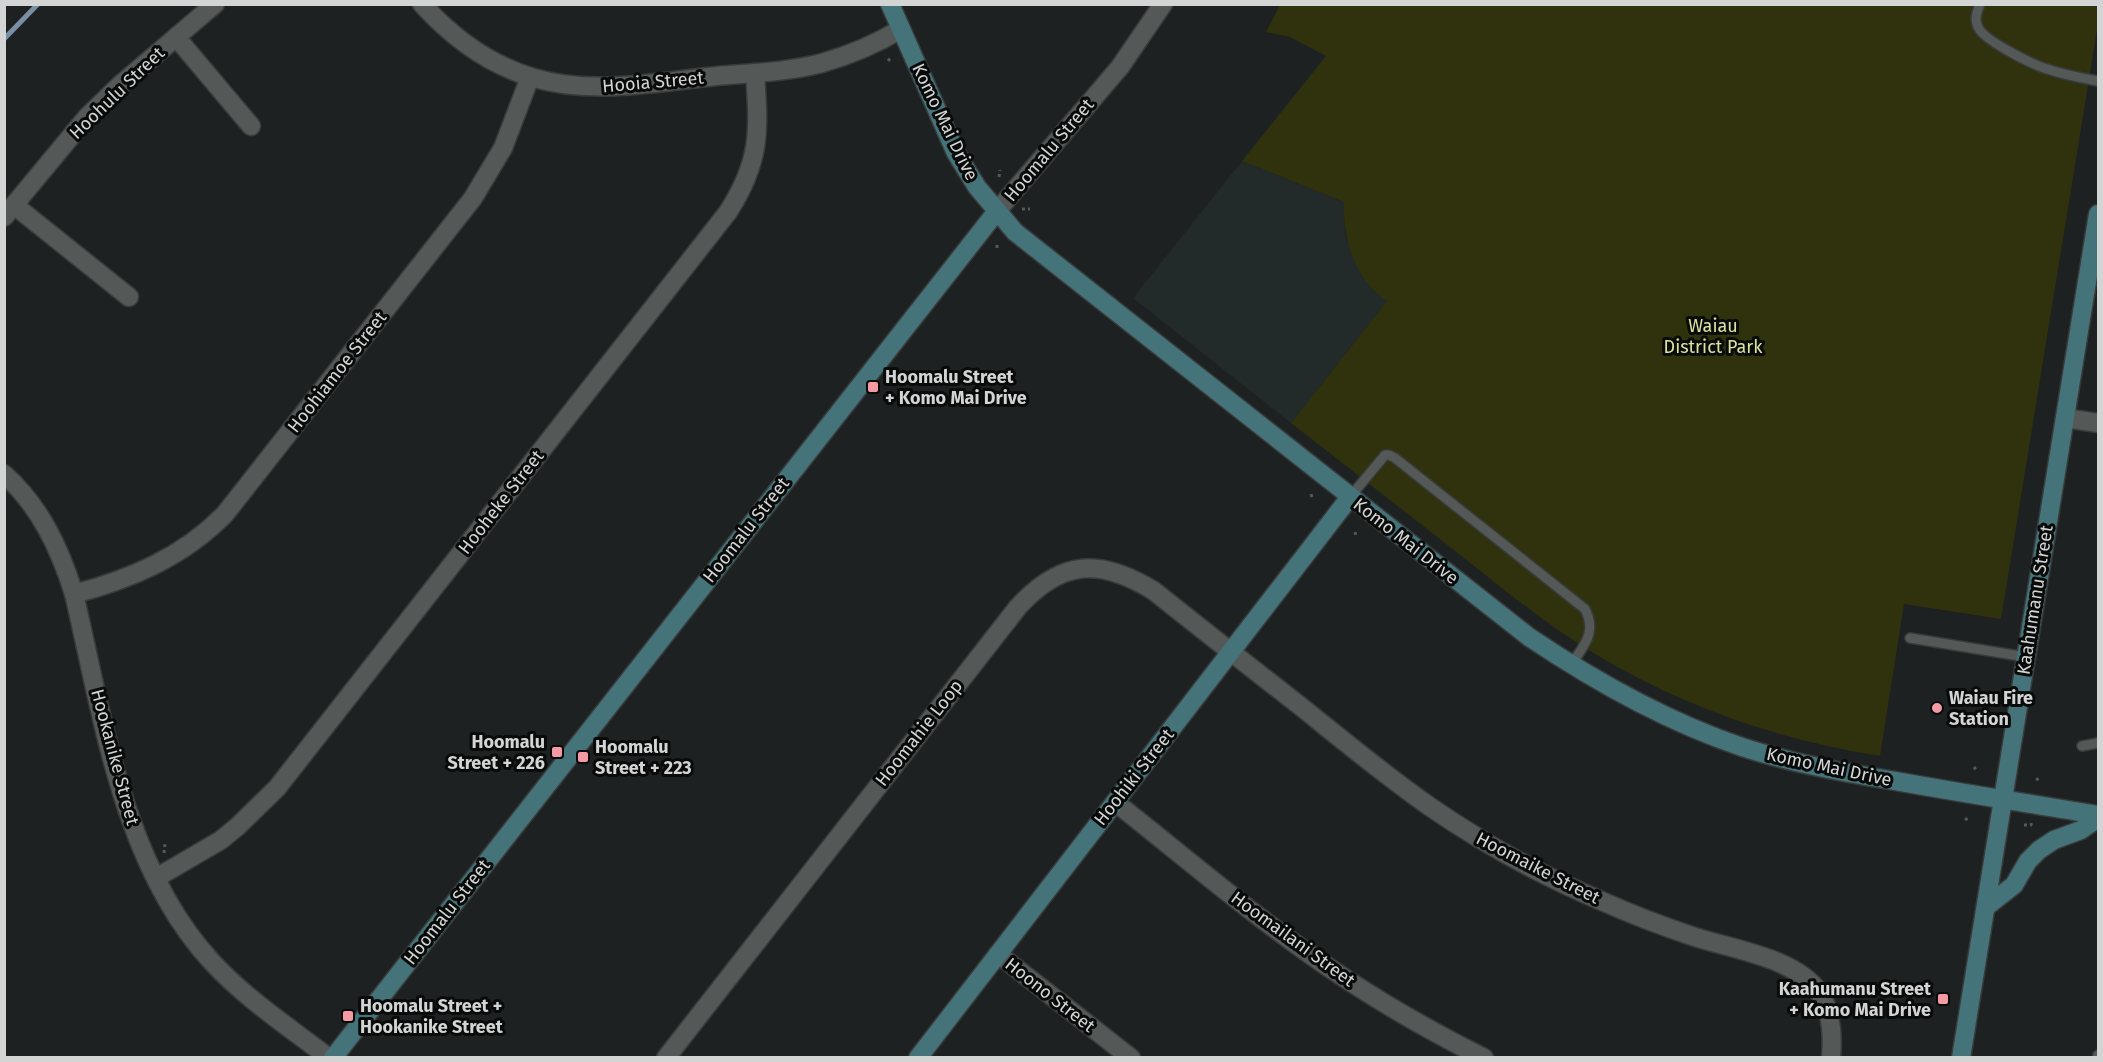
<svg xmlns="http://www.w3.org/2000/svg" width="2103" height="1062" font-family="'Fira Sans',sans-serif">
	<rect width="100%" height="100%" fill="#1e2121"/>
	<polygon fill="#222b2a" points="1242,161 1344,202 1345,235 1357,265 1363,275 1387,301 1291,423 1133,298"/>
	<path fill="#2f320d" d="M1280,5h818v19l-97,595 -97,-15 -24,152c-101,-16 -197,-49 -285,-102 -48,-29 -92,-65 -136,-100 -56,-44 -112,-87 -168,-131l96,-122c-6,-5 -14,-10 -18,-16 -19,-23 -26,-54 -25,-83l-102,-41 84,-105 -36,-19 -24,-5z"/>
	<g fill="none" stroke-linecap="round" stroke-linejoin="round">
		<polyline stroke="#7990a4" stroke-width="5" points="4,39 38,4"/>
		<g stroke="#393b3b" stroke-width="12">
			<g id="lane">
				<path d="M1980,4c-3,8 -6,15 -2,23 5,13 52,36 66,41 17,6 37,10 54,13"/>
				<path d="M1350,497l35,-42h4l6,3 190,151c12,24 -1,36 -14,56"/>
				<polyline points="1910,638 2026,657"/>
				<polyline points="2082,746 2098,743"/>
				<polyline points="2097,1058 2098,1055"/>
			</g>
		</g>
		<g stroke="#393b3b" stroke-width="21">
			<g id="street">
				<path d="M422,4c29,32 66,60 109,73 60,19 125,5 186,-1 35,-3 71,-4 105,-13 28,-8 54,-19 79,-34"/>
				<polyline points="176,37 251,126"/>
				<polyline points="14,205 129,297"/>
				<polyline points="997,211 1120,67 1163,4"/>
				<polyline points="4,217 87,117 120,85 215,4"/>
				<polyline points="2065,418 2098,423"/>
				<path d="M4,474c36,32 56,75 70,120 29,123 49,272 138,368 34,37 77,65 117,96"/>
				<path d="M74,594c57,-15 109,-37 151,-80l248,-316 30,-50 27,-71"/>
				<path d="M1115,802c76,60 150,124 231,177 44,29 90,55 138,79"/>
				<path d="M156,878l65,-38 17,-14 39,-38 451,-576c33,-51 31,-81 27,-139"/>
				<polyline points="998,954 1131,1058"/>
				<path d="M666,1058l352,-451c44,-48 82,-49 136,-16 50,40 100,79 150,118 41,33 82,67 125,97 55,38 113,70 175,96 29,13 58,24 88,34 38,13 103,21 127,56 12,18 14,44 12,66"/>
			</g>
		</g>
		<g stroke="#393b3b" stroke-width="21">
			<g id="secondary">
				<path d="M890,4l66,149 21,34 38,45 514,405c67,45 136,84 213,110 52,17 105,26 159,35 66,12 132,22 197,33"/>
				<polyline points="1986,907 2014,885 2028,861 2039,850 2054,840 2081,830 2098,818"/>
				<polyline points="333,1058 997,211"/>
				<polyline points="918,1058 1350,497"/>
				<polyline points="1961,1058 2098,214"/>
			</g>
		</g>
		<g stroke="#565959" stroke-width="3" stroke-dasharray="3 3" stroke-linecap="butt">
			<polyline points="1949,5 1949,4"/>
			<polyline points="888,61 891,57"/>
			<polyline points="999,177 1000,170"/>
			<polyline points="1022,209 1030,209"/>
			<polyline points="997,248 997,243"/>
			<polyline points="1310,496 1314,495"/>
			<polyline points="1355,532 1356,536"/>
			<polyline points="1974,767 1977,771"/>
			<polyline points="2036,780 2041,777"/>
			<polyline points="1965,820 1968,818"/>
			<polyline points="2024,825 2031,825 2032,822"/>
			<polyline points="164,853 165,844"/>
		</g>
		<use href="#lane" stroke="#545857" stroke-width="9"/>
		<use href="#street" stroke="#545857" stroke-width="18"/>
		<use href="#secondary" stroke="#44737a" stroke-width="18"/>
	</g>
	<g fill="#f49aa5" stroke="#090b0a" stroke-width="2">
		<rect x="867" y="381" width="12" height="12" rx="3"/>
		<circle cx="1937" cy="708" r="6"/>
		<rect x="551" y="746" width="12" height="12" rx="3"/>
		<rect x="577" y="751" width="12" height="12" rx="3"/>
		<rect x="1937" y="993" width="12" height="12" rx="3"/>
		<rect x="342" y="1010" width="12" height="12" rx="3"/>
	</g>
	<g text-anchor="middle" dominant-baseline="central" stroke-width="6" stroke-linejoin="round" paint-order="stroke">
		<g font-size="18" fill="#d3d5d5" stroke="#090b0a">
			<text transform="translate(653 82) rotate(-5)">Hooia Street</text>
			<text transform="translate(117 93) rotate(-44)">Hoohulu Street</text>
			<text transform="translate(945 122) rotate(64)">Komo Mai Drive</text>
			<text transform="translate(1049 150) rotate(-50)">Hoomalu Street</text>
			<text transform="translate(337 372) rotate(-52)">Hoohiamoe Street</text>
			<text transform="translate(501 502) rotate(-52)">Hooheke Street</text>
			<text transform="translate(746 530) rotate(-52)">Hoomalu Street</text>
			<text transform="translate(1406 541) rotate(38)">Komo Mai Drive</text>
			<text transform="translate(2035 600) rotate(-81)">Kaahumanu Street</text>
			<text transform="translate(919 733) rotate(-52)">Hoomahie Loop</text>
			<text transform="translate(115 757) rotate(75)">Hookanike Street</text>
			<text transform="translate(1829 767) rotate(12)">Komo Mai Drive</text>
			<text transform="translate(1134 777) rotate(-52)">Hoohiki Street</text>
			<text transform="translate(1538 868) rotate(27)">Hoomaike Street</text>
			<text transform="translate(447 912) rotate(-52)">Hoomalu Street</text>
			<text transform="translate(1293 939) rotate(36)">Hoomailani Street</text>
			<text transform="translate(1050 995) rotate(38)">Hoono Street</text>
		</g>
		<g font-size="18" fill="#dce39f" stroke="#090b0a">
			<text x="1713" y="326">Waiau<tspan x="1713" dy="21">District Park</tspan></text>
		</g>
		<g font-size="18" font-weight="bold" fill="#d3d5d5" stroke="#090b0a" text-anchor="start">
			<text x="885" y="377">Hoomalu Street<tspan x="885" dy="21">+ Komo Mai Drive</tspan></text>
			<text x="1949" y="698">Waiau Fire<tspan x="1949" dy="21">Station</tspan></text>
			<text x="545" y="742" text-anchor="end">Hoomalu<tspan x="545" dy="21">Street + 226</tspan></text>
			<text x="595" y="747">Hoomalu<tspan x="595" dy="21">Street + 223</tspan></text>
			<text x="1931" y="989" text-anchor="end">Kaahumanu Street<tspan x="1931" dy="21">+ Komo Mai Drive</tspan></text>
			<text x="360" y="1006">Hoomalu Street +<tspan x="360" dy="21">Hookanike Street</tspan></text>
		</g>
	</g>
	<rect width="2103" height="1062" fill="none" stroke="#d3d5d5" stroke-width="12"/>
</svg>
